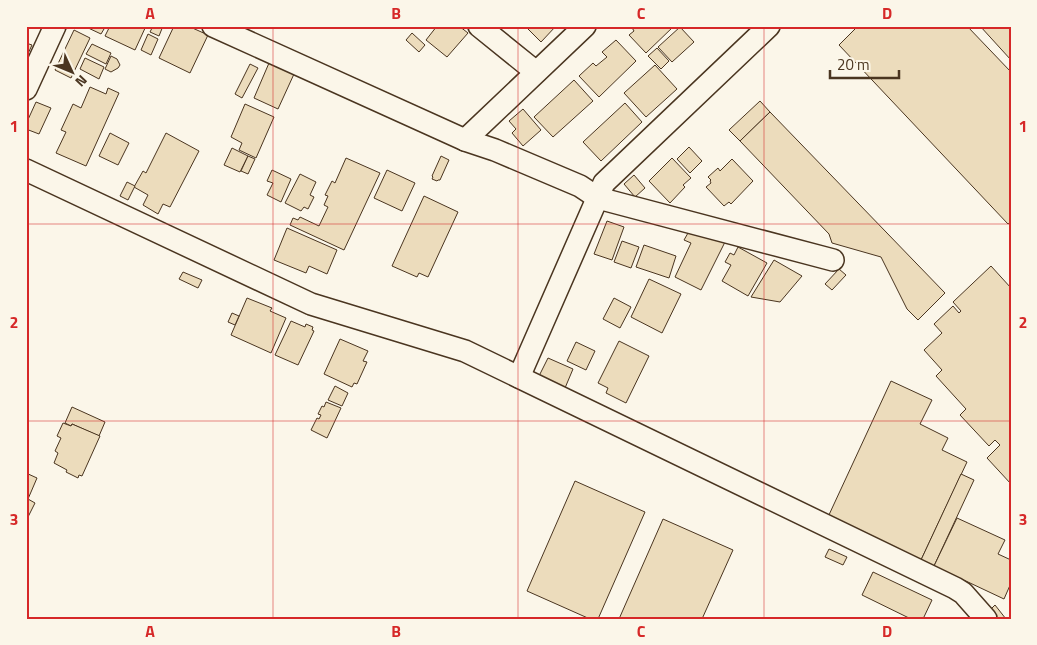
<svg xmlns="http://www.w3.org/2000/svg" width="1037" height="645" font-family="'Titillium Web',sans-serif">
	<rect width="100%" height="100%" fill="#fbf6e9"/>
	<g fill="#ecdcbc" stroke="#4a3520">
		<polygon points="84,26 99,26 104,29 101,34"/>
		<polygon points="110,26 146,26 135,50 105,36"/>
		<polygon points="153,26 163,26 159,36 150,32"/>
		<polygon points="174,26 188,26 208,35 190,73 159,58"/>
		<polygon points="437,26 459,26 468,33 447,57 426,40"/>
		<polygon points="525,26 556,26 541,42"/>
		<polygon points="674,26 646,53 629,35 634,31 631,26"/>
		<polygon points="858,26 967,26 1011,72 1011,222 1008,224 839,45"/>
		<polygon points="980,26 1011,26 1011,60"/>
		<polygon points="680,27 694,42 672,62 658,47"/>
		<polygon points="74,30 90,38 71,78 55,70"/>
		<polygon points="412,33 425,45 419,52 406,40"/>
		<polygon points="148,34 158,39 151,55 141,50"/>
		<polygon points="616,40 636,61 599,97 579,76 593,63 596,66 607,57 602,52"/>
		<polygon points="26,43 32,45 26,58"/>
		<polygon points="92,44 111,53 106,64 86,54"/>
		<polygon points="657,48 669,61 661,69 648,56"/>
		<polygon points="111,56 117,59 120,65 118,68 111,72 105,69"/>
		<polygon points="85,58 104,67 99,79 80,69"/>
		<polygon points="269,63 294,74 278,109 254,98"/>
		<polygon points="250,64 258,68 242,98 235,94"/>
		<polygon points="655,65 677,89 646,117 624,93"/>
		<polygon points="574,80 593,101 553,137 534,117"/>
		<polygon points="90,87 106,94 108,88 119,93 86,166 56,153 66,132 61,130 73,104 81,108"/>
		<polygon points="760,101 770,112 740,141 729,130"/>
		<polygon points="36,102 51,108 39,134 26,129 26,124"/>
		<polygon points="625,103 642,122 601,161 583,142"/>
		<polygon points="245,104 274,117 256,158 239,150 242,143 231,137"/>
		<polygon points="523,109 541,130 523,146 512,133 516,129 509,121"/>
		<polygon points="770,112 945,293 918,320 907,309 881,257 832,243 829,234 740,141"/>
		<polygon points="110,133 129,143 118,165 99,156"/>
		<polygon points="166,133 199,151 170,207 163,204 158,214 143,205 148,195 134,187 143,171 146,173"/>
		<polygon points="689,147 702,161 690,173 677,159"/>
		<polygon points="232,148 248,156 240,172 224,165"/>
		<polygon points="248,156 255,159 248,174 241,171"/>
		<polygon points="441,156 449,160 440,180 438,180 437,181 432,179 433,177 432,176"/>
		<polygon points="346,158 380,173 344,250 290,225 293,218 298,220 300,217 319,226 328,207 324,205 328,196 325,195 332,181 335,183"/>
		<polygon points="672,158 691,178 683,185 685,187 670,203 649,181"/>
		<polygon points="732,159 753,181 731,204 729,202 724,206 706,187 711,183 710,181 711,180 708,177 718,168 720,171"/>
		<polygon points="272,170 291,179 281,202 267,195 273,183 267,181"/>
		<polygon points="387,170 415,183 402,211 374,198"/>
		<polygon points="300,174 316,182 310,195 314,197 308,209 304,207 301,211 285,203"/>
		<polygon points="634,175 645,188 635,197 624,184"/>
		<polygon points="127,182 135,186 128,200 120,196"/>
		<polygon points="424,196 458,212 428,277 419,273 417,277 392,266"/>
		<polygon points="607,221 624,227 612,260 594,254"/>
		<polygon points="287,228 337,250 327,274 309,266 306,273 274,260"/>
		<polygon points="688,233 725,242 701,290 675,277 691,243 684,240"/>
		<polygon points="622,241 639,247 631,268 614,262"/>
		<polygon points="644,245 676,256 669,278 636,267"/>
		<polygon points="738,247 767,263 748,296 722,281 731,265 725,262 730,253 734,255"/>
		<polygon points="774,260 802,276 780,302 751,297"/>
		<polygon points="991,266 1011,288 1011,484 987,458 1000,445 995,440 989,446 960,415 966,409 936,376 942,370 924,350 942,333 934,324 953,306 959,313 961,311 953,302"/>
		<polygon points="839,269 846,275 832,290 825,284"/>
		<polygon points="183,272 202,280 198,288 179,279"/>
		<polygon points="649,279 681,294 662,333 631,317"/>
		<polygon points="247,298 272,308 270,311 286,318 271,353 231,335"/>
		<polygon points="614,298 631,307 620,328 603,319"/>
		<polygon points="232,313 239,316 235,325 228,322"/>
		<polygon points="291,321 305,327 306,324 313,327 312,330 314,331 298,365 275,355"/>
		<polygon points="340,339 368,351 363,361 367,362 357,384 354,383 352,387 324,374"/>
		<polygon points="619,341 649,356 626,403 606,393 608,388 598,383"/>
		<polygon points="576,342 595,351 586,370 567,361"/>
		<polygon points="548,358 573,369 565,388 539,376"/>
		<polygon points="891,381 932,400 920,424 948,438 942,450 967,462 921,560 828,517"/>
		<polygon points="335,386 348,393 342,406 328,400"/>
		<polygon points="326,402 341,408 327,438 311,430 317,418 319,419 321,415 318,414 322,406 324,407"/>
		<polygon points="72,407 105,422 99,436 72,424 71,426 65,423"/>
		<polygon points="63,423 71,426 72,424 100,436 82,476 79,475 78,478 66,472 67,470 54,463 58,453 55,451 61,438 57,436"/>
		<polygon points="26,473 37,478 28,499 35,503 28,517 26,516"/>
		<polygon points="961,474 974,480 934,566 921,560"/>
		<polygon points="575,481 645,512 598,619 590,619 527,591"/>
		<polygon points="957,518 1005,540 998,554 1011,560 1011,583 1004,599 934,566"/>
		<polygon points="663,519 733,550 702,619 619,619"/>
		<polygon points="829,549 847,557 843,565 825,557"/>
		<polygon points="873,572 932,600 923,619 911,619 862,595"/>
		<polygon points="995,605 1006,619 998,619 990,610"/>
	</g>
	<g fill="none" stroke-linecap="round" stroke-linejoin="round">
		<g stroke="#4a3520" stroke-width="24">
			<g id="minor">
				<polyline points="213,26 465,140 495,150 580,186 598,198 833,260"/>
				<polyline points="479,26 536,72"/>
				<polyline points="26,89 55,26"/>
				<polyline points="465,140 585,26"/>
				<polyline points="26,170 311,304 465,351 955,588 963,593 986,619"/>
				<polyline points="519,377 604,183 769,26"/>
			</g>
		</g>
		<use href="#minor" stroke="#fbf6e9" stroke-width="21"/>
	</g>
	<path fill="none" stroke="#d62828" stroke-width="1" stroke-opacity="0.55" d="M273,26v593M518,26v593M764,26v593M26,224h985M26,421h985"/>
	<rect width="1037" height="645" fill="none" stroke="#fbf6e9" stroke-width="55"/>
	<g transform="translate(72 72) rotate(134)" stroke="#fbf6e9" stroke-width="4" paint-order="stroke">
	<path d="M0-4L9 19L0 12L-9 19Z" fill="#4a3520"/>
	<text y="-8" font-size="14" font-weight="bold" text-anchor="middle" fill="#4a3520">N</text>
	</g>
	<path d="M830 70v8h69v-8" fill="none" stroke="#4a3520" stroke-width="2.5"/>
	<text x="837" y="70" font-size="15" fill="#4a3520" stroke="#fbf6e9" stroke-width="4" paint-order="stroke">20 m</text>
	<rect x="28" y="28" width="982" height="590" fill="none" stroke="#d62828" stroke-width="2"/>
	<g font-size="16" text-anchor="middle" font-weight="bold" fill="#d62828">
		<text x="150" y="19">A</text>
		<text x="396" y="19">B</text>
		<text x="641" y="19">C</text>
		<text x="887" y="19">D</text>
		<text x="14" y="132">1</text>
		<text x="1023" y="132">1</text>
		<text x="14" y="328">2</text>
		<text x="1023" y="328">2</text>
		<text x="14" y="525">3</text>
		<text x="1023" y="525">3</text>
		<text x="150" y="637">A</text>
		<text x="396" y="637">B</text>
		<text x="641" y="637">C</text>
		<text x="887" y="637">D</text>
	</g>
</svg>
